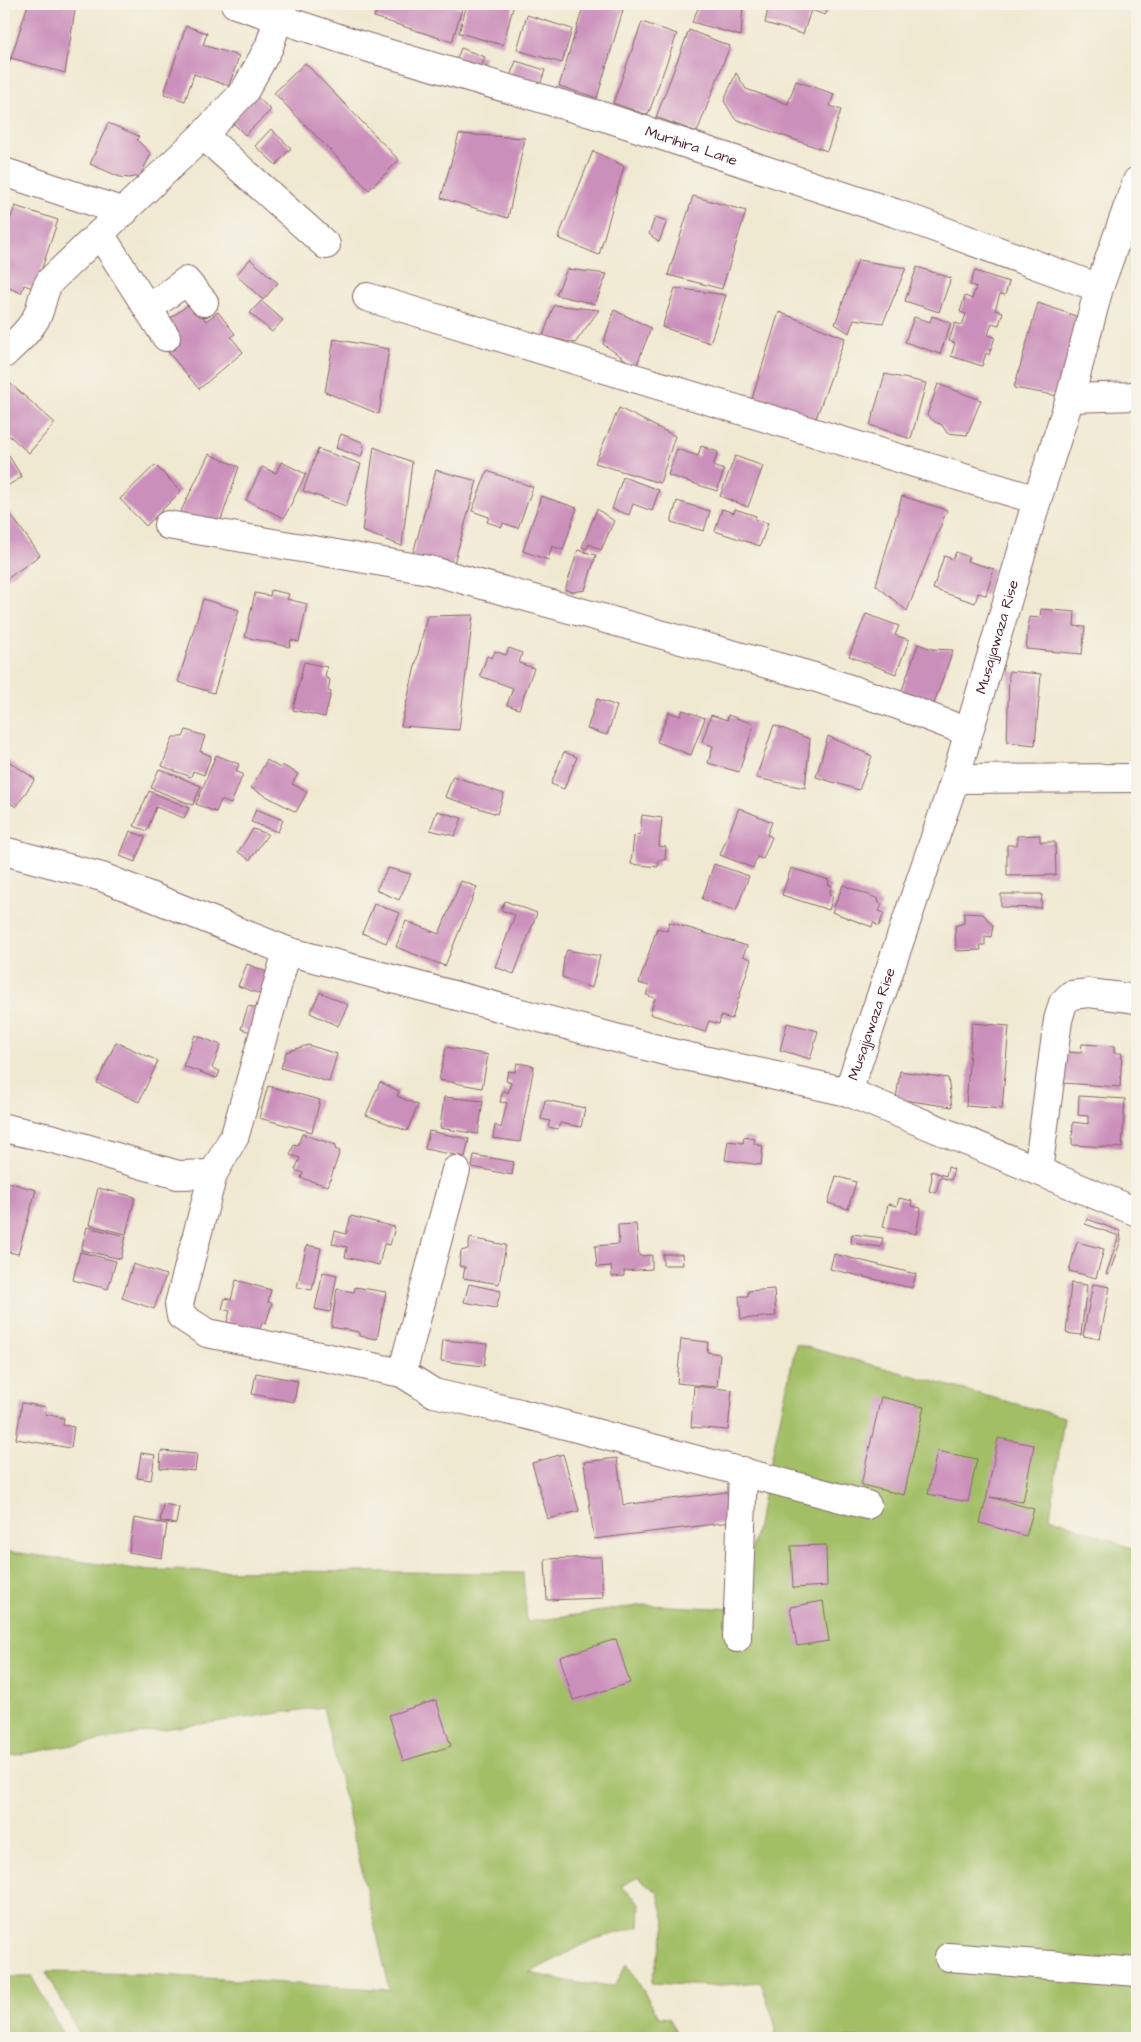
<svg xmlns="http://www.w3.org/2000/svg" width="1141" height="2042" font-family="'Architects Daughter',sans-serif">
	<rect width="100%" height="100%" fill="#f7f3e8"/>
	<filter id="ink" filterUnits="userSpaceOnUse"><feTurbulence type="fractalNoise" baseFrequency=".02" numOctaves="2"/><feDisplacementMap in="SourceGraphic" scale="10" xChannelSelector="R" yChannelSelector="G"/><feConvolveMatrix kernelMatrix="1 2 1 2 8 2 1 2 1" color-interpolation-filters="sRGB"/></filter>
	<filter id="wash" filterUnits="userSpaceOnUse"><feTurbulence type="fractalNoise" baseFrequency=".0096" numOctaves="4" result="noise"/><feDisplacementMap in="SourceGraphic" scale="20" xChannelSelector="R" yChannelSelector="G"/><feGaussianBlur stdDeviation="1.12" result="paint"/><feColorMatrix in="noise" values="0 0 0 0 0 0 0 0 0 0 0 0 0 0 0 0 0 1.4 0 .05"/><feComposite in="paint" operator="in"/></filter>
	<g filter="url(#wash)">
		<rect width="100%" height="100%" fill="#f0e9d2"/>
		<g fill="#a3bf66" stroke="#766f48">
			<polygon points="796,1344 1064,1417 1050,1517 1137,1550 1137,2038 775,2038 776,2027 761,1982 711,1986 651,1983 666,1926 658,1893 638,1877 621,1886 640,1903 639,1927 592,1940 529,1973 577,1983 615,1986 627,1964 659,2017 669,2018 679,2038 82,2038 46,1972 144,1974 390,1990 323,1707 171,1728 4,1757 4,1551 143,1570 523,1573 527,1622 644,1605 739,1609"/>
			<polygon points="4,1977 32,1977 65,2038 4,2038"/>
		</g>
		<g id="blocks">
			<g fill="#cb8fbb">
				<polygon points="28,4 76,4 65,73 11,58"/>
				<polygon points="378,4 447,4 462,9 452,42 374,17"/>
				<polygon points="467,4 514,4 503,45 459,33"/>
				<polygon points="584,4 600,4 623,10 597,98 559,86"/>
				<polygon points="700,4 743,4 741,36 692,22"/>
				<polygon points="769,4 800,4 804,5 805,4 832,4 825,15 811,10 803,34 765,23"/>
				<polygon points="527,15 572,29 562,63 517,50"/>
				<polygon points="642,22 677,34 648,115 613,103"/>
				<polygon points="186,26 207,33 203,45 239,56 229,86 194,74 185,101 164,94"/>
				<polygon points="689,30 730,46 697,132 656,117"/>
				<polygon points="461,48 485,57 479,73 455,64"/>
				<polygon points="4,56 11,58 4,76"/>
				<polygon points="516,61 545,70 539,88 509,79"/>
				<polygon points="305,63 399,160 369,190 274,93"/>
				<polygon points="736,73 746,89 788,104 796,81 834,94 830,106 841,110 827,151 735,119 724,101"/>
				<polygon points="255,95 271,110 245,135 230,120"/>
				<polygon points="108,123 139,136 137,140 151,154 140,176 130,178 120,177 90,164"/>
				<polygon points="271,129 291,148 276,165 255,146"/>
				<polygon points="459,134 525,138 508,218 441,198"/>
				<polygon points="593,151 624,166 599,255 558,238"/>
				<polygon points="693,196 746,211 722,289 668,275"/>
				<polygon points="15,206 58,220 35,289 24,285 21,293 4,286 4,237"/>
				<polygon points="655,217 667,221 659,242 649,234"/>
				<polygon points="250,259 278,283 263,300 236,275"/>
				<polygon points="858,260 906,268 883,323 854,319 849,333 835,324"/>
				<polygon points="917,267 951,278 939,312 905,301"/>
				<polygon points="567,269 607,274 595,304 556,295"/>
				<polygon points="975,271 1009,282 1005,295 1000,294 995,310 1003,312 999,325 992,323 988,335 995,337 989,355 986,353 982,366 951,356 955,343 949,341 955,323 962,325 966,314 960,312 965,296 972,299 976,287 970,285"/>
				<polygon points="675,288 726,295 710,343 662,327"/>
				<polygon points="261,301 283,320 272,332 250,313"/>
				<polygon points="192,302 206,321 218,312 235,334 231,337 243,352 199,389 168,352 180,342 165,322"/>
				<polygon points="1038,303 1090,321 1070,398 1014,388"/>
				<polygon points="554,305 599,310 575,343 543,336"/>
				<polygon points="614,310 651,328 636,367 603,344"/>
				<polygon points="779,312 845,338 814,424 751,402"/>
				<polygon points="932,316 951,323 940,354 905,342 914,317 930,322"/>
				<polygon points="334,339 389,349 379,414 325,392"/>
				<polygon points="885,374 926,383 911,439 870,425"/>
				<polygon points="4,378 55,423 29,453 4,431"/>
				<polygon points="938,384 981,400 967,435 947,433 942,425 935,422 927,415"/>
				<polygon points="619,408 675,436 660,483 595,463"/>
				<polygon points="341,434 362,442 364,448 361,457 336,448"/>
				<polygon points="701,446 718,452 713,466 724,470 717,491 668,475 677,449 698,456"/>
				<polygon points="374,447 412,462 402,546 362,531"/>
				<polygon points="4,448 22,477 4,488"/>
				<polygon points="318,449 361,464 346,506 303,491"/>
				<polygon points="209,454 239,467 218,529 179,515"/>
				<polygon points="735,456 763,466 748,507 720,496"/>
				<polygon points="281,462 306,474 284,518 246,500 262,467 276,473"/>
				<polygon points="155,465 181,491 146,526 120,499"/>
				<polygon points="436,470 477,481 453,567 412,557"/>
				<polygon points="487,471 533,487 518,528 503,523 502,527 487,522 489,517 472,511"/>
				<polygon points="623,477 659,490 652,511 633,504 629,515 612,509"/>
				<polygon points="541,496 577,508 563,550 552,546 548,560 523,551"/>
				<polygon points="902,496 947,510 907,611 876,585"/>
				<polygon points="677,501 710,511 704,531 671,522"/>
				<polygon points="4,505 40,555 7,579 4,575"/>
				<polygon points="597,509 614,521 601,550 589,544 587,549 582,547"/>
				<polygon points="722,509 734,513 735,509 756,516 755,519 768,523 760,546 715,531"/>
				<polygon points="578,550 596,555 585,590 573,592 565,590"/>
				<polygon points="956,552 969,557 967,561 994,569 986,595 978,593 975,603 933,589 944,556 953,559"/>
				<polygon points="271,590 289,594 287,599 307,604 299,642 291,640 290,647 245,637 255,593 270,596"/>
				<polygon points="203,599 239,610 214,693 178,682"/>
				<polygon points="1041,609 1075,612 1074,626 1085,627 1082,654 1026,649 1029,617 1040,618"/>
				<polygon points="866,614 899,626 895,635 909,640 896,674 849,656"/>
				<polygon points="473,615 459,730 401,726 427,616"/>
				<polygon points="918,644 932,649 953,650 933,706 901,693"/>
				<polygon points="509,648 522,653 519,663 534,668 519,709 507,705 513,688 480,676 487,656 492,658 495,651 506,655"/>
				<polygon points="304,662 327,667 325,677 330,680 328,691 331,692 325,717 293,710"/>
				<polygon points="1009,671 1041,674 1035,745 1007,742"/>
				<polygon points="597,699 617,706 607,735 587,729"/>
				<polygon points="683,710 705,718 691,755 657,742 669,712 680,716"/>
				<polygon points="711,715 727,720 728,715 754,724 739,772 708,763 713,746 702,742"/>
				<polygon points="774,725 810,739 805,788 756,778"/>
				<polygon points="186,730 205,736 200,751 211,756 204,775 193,771 191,777 162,766 173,737 183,737"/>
				<polygon points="828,736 872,756 859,790 816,777"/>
				<polygon points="564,752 577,757 564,789 551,784"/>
				<polygon points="216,755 239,764 236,772 243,774 231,804 221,800 216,812 196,804"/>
				<polygon points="4,758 35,779 16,807 4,799"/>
				<polygon points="267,760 280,768 282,765 298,774 292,784 307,792 296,812 251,788"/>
				<polygon points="159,769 201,786 193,805 151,788"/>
				<polygon points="453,776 504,794 497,814 445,797"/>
				<polygon points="149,791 189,808 184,818 156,807 147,831 134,826"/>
				<polygon points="739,808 772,822 767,835 772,837 763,859 757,857 753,868 720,855"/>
				<polygon points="256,809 283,820 278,832 251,822"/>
				<polygon points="437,811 462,818 455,836 430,830"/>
				<polygon points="642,815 662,818 659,846 666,847 665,860 659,860 658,867 631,864 634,836 640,834"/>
				<polygon points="253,829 268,834 250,860 238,852"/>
				<polygon points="130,831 145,837 135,862 120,856"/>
				<polygon points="1040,835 1040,842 1055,842 1056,875 1007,876 1007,845 1017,845 1017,836"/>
				<polygon points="714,864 749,876 736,911 702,899"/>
				<polygon points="388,868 411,874 399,900 376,890"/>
				<polygon points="791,868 829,880 828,884 832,886 829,894 833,896 829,910 782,895"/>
				<polygon points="461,881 477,887 445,966 396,947 406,921 439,934"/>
				<polygon points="843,885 879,899 878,902 882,904 879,911 884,913 879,926 873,923 872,927 832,912"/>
				<polygon points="1001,894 1042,894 1041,908 1001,907"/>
				<polygon points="505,901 537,913 514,974 495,967 515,915 501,910"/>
				<polygon points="374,904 400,913 386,943 362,933"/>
				<polygon points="964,913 983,914 993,926 991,937 985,936 985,945 980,945 981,950 956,951 955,926 964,923"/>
				<polygon points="669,922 747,946 743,956 751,959 732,1019 721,1016 719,1024 709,1021 705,1032 650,1014 655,998 646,995 649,986 639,983 657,928 667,931"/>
				<polygon points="567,950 600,956 592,988 562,977 564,958"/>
				<polygon points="247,964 272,974 263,995 238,986"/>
				<polygon points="320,992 348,1005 338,1026 310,1013"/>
				<polygon points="248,1006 261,1009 255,1033 241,1029"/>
				<polygon points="787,1023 818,1031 810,1059 780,1050"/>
				<polygon points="972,1023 1009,1026 1002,1109 966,1106"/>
				<polygon points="195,1035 221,1045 212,1068 220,1071 217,1078 183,1066"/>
				<polygon points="116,1042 158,1061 139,1102 97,1083"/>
				<polygon points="1082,1044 1114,1046 1114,1053 1122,1053 1120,1087 1063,1083 1065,1052 1081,1053"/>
				<polygon points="308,1045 337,1054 329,1082 281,1068 286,1052"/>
				<polygon points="446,1047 488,1055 482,1088 439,1080"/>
				<polygon points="517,1063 534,1066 520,1142 493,1138 495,1125 501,1128 507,1103 500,1102 503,1090 508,1093 511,1082 506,1081 508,1071 515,1072"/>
				<polygon points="900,1071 948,1078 952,1107 896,1099"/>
				<polygon points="380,1082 399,1091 397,1096 418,1105 407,1131 366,1115"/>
				<polygon points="268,1086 320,1100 312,1132 259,1118"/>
				<polygon points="1079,1096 1125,1099 1122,1148 1072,1145 1073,1122 1088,1124 1088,1116 1078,1115"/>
				<polygon points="444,1097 483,1101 478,1134 440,1128"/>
				<polygon points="545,1100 585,1108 581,1127 560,1123 558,1129 548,1127 550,1121 541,1119"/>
				<polygon points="429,1131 469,1139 465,1157 425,1149"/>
				<polygon points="302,1134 336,1145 335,1149 340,1151 328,1186 301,1178 303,1173 295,1170 300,1158 290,1155 294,1144 298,1145"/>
				<polygon points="744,1137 755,1139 754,1144 763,1146 761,1165 725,1160 728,1141 743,1143"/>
				<polygon points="474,1155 514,1162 512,1175 472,1167"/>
				<polygon points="948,1167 954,1169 951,1180 940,1177 936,1193 929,1191 932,1178 931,1171 946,1176"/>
				<polygon points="836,1176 856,1182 848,1209 828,1203"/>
				<polygon points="8,1182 36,1190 18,1254 4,1251 4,1195"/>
				<polygon points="98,1188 135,1197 126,1234 89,1225"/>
				<polygon points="899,1198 912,1201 911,1206 921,1208 916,1234 883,1227 888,1204 897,1206"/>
				<polygon points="351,1216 395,1227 390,1245 384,1244 379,1265 345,1257 347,1247 332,1244 335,1231 346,1234"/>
				<polygon points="1087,1219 1120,1231 1121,1240 1109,1274 1106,1274 1119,1236 1085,1224"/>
				<polygon points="636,1224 639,1256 652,1255 652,1269 624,1271 624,1276 612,1277 611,1266 597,1267 595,1246 619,1244 618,1225"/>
				<polygon points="87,1227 126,1236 121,1259 81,1250"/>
				<polygon points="852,1234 883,1238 881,1247 851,1243"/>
				<polygon points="470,1238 506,1245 499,1284 463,1278 465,1267 459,1266 461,1251 468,1249"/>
				<polygon points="1077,1242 1104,1249 1096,1278 1069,1271"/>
				<polygon points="307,1245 321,1248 312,1290 297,1287"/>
				<polygon points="80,1252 116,1261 108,1289 73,1280"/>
				<polygon points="663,1254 682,1254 683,1265 663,1265"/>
				<polygon points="834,1254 916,1274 912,1288 830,1269"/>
				<polygon points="133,1264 166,1275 154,1309 122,1298"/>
				<polygon points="323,1272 337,1275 330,1312 315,1309"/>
				<polygon points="236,1280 271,1290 268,1302 272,1303 266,1323 262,1322 260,1330 227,1322 230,1311 222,1309 225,1298 231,1300"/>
				<polygon points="1071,1283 1087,1285 1081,1335 1066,1333"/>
				<polygon points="469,1284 501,1291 496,1308 464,1302"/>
				<polygon points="1093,1284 1110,1287 1100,1339 1083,1336"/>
				<polygon points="355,1287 386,1292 377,1339 359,1336 359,1332 331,1327 337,1289 354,1292"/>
				<polygon points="774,1289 776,1316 741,1319 739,1296 748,1296 748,1291"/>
				<polygon points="681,1339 708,1342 707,1352 720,1354 717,1387 677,1383"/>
				<polygon points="443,1340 487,1344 484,1366 441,1361"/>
				<polygon points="256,1373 298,1381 294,1402 252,1394"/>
				<polygon points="694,1386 732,1390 728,1430 691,1427"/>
				<polygon points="881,1397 924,1407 904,1495 861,1485"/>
				<polygon points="22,1403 46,1407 45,1414 64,1418 63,1425 74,1427 71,1448 16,1439"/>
				<polygon points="998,1438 1034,1445 1023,1502 990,1497 1034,1509 1026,1536 980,1523 987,1496"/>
				<polygon points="161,1451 197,1454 195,1471 160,1468"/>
				<polygon points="937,1451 977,1459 968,1502 928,1494"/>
				<polygon points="141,1453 155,1455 151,1480 137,1478"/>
				<polygon points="563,1454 579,1511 548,1519 532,1463"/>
				<polygon points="617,1458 623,1505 727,1492 731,1522 594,1539 584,1462"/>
				<polygon points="163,1504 179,1507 176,1524 160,1521"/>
				<polygon points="134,1518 167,1524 162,1558 129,1552"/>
				<polygon points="826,1545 827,1586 793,1588 791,1546"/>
				<polygon points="601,1557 603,1598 547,1600 545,1559"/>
				<polygon points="823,1601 829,1641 797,1646 790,1607"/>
				<polygon points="616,1639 630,1683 573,1700 560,1657"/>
				<polygon points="436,1700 451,1746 403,1761 389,1715"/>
			</g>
		</g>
	</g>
	<g filter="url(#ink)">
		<use href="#blocks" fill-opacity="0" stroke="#846665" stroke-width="1"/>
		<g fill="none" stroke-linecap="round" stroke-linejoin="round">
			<g stroke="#846665" stroke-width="30">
				<g id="minor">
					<path id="s1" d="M235,4l131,43 242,71 287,95 204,75"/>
					<polyline points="203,135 326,245"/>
					<polyline points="4,172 124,212"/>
					<polyline points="100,234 166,337"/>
					<polyline points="367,297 1037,500"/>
					<polyline points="148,309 186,281 204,302"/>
					<path d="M4,354c12,-12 27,-24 34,-40 5,-12 4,-21 12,-33l153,-146 41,-43 25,-45 14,-43"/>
					<polyline points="1070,398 1137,396"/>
					<polyline points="168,525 429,570 814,677 898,705 968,732"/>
					<polyline points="955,779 1137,778"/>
					<polyline points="4,851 102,877 287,951 676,1054 848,1092 1137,1212"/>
					<polyline points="287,951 235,1135 213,1174 179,1304 181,1316 207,1333 402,1373 434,1393 520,1413 867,1505"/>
					<path id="s2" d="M848,1092l107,-313 82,-279 33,-102 29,-110 38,-107"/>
					<polyline points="4,1128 54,1139 178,1175 213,1174"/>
					<polyline points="1038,1171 1058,1020 1063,1003 1071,995 1089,993 1137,999"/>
					<polyline points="402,1373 456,1170"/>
					<polyline points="737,1638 743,1471"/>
					<polyline points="949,1957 1137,1972"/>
				</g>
			</g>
			<use href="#minor" stroke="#fff" stroke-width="28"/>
		</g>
	</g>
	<g text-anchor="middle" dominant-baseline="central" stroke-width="5" stroke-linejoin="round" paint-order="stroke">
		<g font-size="15" fill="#4a1f2b" stroke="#f7f3e8">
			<text stroke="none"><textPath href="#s1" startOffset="478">Murihira Lane</textPath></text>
			<text stroke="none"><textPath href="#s2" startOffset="479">Musajjawaza Rise</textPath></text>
			<text stroke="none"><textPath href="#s2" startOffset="72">Musajjawaza Rise</textPath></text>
		</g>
	</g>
	<rect width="1141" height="2042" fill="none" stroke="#f7f3e8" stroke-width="20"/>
</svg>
